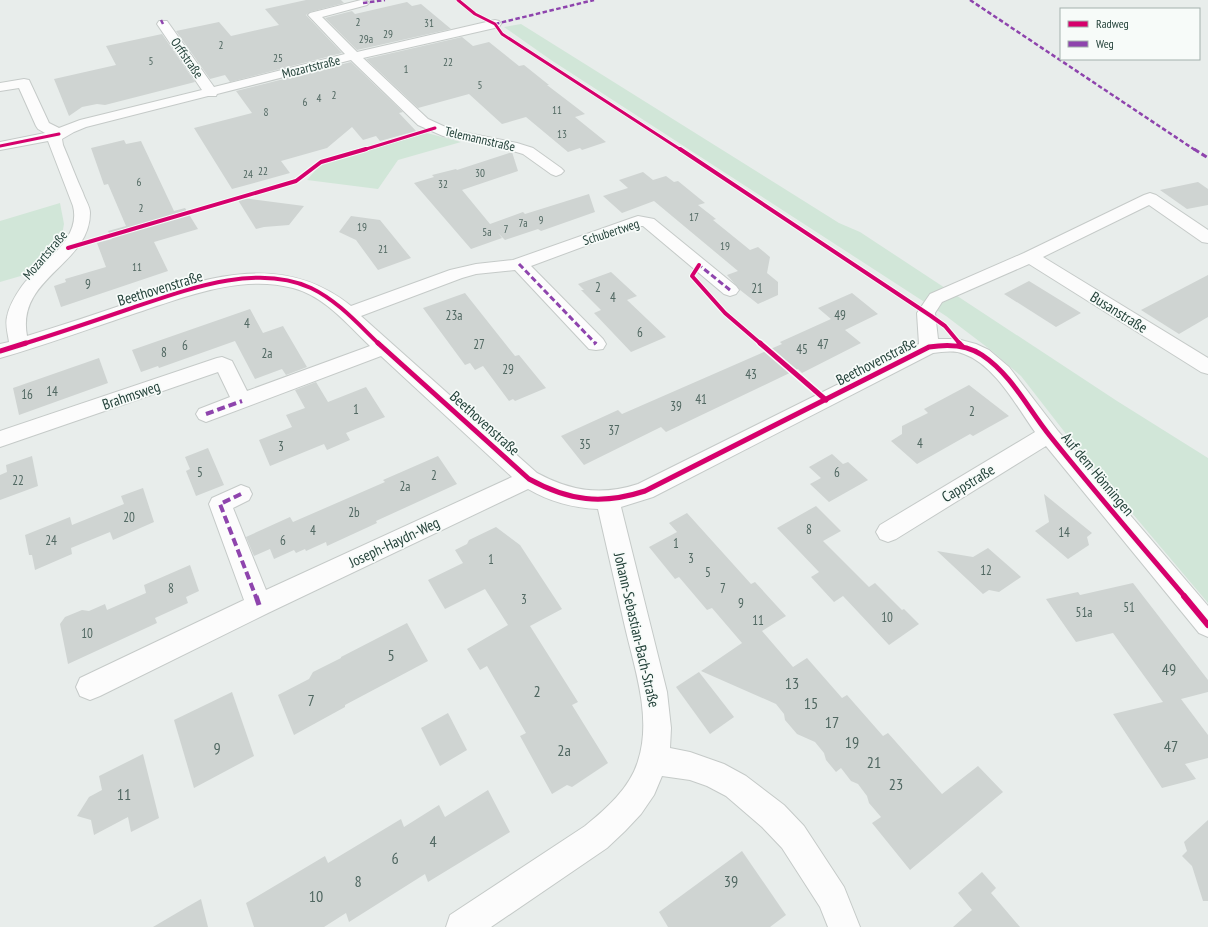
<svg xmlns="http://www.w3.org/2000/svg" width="1208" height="927" font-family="'PT Sans Narrow',sans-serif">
	<rect width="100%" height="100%" fill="#e8edeb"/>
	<g fill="#d1e6d8">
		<polygon points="521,24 839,223 860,232 1117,401 1208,458 1208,603 1077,448 1021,376 992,351 946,316 551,60 504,27"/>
		<polygon points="427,133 461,142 398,160 378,189 307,180 321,164"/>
		<polygon points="60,203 64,224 61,240 31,273 0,282 0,221"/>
	</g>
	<g fill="#cfd4d2">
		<polygon points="306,0 341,0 344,3 310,12 306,15 342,53 230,82 225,75 210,79 176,31 219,22 231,36 279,25 265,9"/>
		<polygon points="407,2 412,6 421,4 451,29 357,50 325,18 352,11 355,14"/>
		<polygon points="162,34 195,82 105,105 97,104 82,107 69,116 54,79 116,65 106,46"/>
		<polygon points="462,37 473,46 489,42 519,66 524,65 549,85 547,85 585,114 575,117 606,142 582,150 580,148 568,152 526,117 502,124 469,94 418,108 366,59"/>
		<polygon points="351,62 403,112 399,113 416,131 380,141 376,136 363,140 352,127 327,148 281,161 290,173 232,189 194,128 252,113 236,91"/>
		<polygon points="124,140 126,144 141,141 174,211 185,208 198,229 154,242 168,271 61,307 54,286 66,282 65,279 106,267 97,243 112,239 108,231 126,226 108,184 104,185 91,148"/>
		<polygon points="512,152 518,171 462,190 490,224 523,212 525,214 589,194 595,212 541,231 538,229 505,240 498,233 502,238 471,249 414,183 434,177 432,175 456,169 457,170"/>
		<polygon points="643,172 653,180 666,176 674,182 678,181 705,203 698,205 716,219 713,220 750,250 758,247 770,257 767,273 778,282 778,295 758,304 740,290 727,275 738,271 654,201 622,213 603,196 628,188 619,180"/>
		<polygon points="1198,182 1208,189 1208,205 1187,209 1160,190"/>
		<polygon points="236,197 304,206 289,225 264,227 256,229"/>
		<polygon points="351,216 380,220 411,258 378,270 356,240 339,232"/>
		<polygon points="611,272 637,296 627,300 666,337 631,352 594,313 601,310 581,290 584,290 578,284"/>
		<polygon points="1208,275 1208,317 1179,334 1141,310"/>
		<polygon points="1029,281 1081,313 1056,327 1004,294"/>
		<polygon points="465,293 515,356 519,355 546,388 515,401 513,399 509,401 483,366 475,370 470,363 465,365 423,308"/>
		<polygon points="852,293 878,314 845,330 861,343 802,373 798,369 666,432 661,427 584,465 561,436 618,410 622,414 782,344 780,342 831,319 818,308"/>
		<polygon points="250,309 263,333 283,326 307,367 286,375 282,369 255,379 235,341 159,368 158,366 141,372 132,350"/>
		<polygon points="99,358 108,383 19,415 13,388"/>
		<polygon points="316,382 328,402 366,387 385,417 346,433 350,440 327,450 324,444 270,466 259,440 292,427 286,415 305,408 295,390"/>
		<polygon points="969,385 1009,416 973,436 970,434 917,464 891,441 902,434 902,426 928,413 924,409"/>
		<polygon points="208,448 224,485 196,496 186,471 190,469 185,457"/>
		<polygon points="832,454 843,464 848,462 868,480 829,502 810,484 821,478 809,467"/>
		<polygon points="32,456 38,486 0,500 0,475 7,472 6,465"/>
		<polygon points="438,456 457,484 376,521 377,523 327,546 326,542 306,551 305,549 296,553 294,550 274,559 270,549 254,556 246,537 290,517 293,522 385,482 383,480"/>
		<polygon points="143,488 154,522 113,540 110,532 71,548 72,554 35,570 32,555 29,555 25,535 70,517 72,525 124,504 121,496"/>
		<polygon points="1044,494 1092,533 1087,537 1089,545 1068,559 1035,531 1049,522"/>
		<polygon points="816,506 841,531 823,541 869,587 875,583 902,610 904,609 919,624 889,645 843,596 834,602 811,577 819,572 777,528"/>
		<polygon points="687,513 751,584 755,582 786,616 762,631 793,667 807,658 842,698 847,695 883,736 888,733 942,794 978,766 1003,792 910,870 872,823 881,817 869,803 867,796 858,784 851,781 841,768 836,772 826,760 824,753 815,742 797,734 785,720 784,714 776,704 701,671 742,643 712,608 707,610 679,577 675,579 649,547 677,532 669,523"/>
		<polygon points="496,527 520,545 562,609 530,626 578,702 572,705 608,763 572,787 567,785 552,794 520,736 526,733 487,666 480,670 467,649 508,625 485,589 445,609 428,580 463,563 455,550 467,544 469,540"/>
		<polygon points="988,548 1021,577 999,592 989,590 983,594 937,551 973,557"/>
		<polygon points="190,565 199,591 186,597 188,603 155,618 157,623 68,664 60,624 65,617 82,610 89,611 105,604 107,610 146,593 144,585"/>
		<polygon points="1133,583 1208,680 1208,692 1181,699 1208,735 1208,758 1185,764 1196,779 1162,788 1113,714 1163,702 1113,633 1076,642 1046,599 1078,592 1080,595"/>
		<polygon points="407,623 428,661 345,705 345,707 294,735 278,695 309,679 313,672 341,658 341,657"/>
		<polygon points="699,672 734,717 710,734 676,687"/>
		<polygon points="232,692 254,756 194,788 174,720"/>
		<polygon points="448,713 467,750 440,766 421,728"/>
		<polygon points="143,754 159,818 131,832 128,817 94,835 91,820 77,816 89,797 102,790 99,776"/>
		<polygon points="488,790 510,832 428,882 425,874 349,922 346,913 324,927 254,927 246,903 325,856 328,863 401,819 404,827 439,805 445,817"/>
		<polygon points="1208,820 1208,901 1203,901 1192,866 1182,856 1187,851 1184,842"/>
		<polygon points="742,851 786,915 770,927 668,927 659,912"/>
		<polygon points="982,872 996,888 991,893 1020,927 953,927 972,910 958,893"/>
		<polygon points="201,899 208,927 153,927 187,907"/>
	</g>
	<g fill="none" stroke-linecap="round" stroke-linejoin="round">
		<g stroke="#c5cac8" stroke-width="2">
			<path id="street" d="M361,0l6,1 2,2 -2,2 -45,12 35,35 138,-32 4,1 2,3 -2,3 -136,31 65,61 24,11 65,13 16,5 28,20 3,3 -3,3 -5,2 -5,-2 -28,-20 -10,-3 -70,-15 -25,-11 -67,-65 -134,34 -1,2h-8l-122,31 -12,5 -12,7 1,6c7,16 13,33 20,48 2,7 7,13 7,20 0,52 -74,64 -63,123 36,-11 72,-23 107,-35 74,-24 149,-50 217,5l99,-36 26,-6 37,-4 119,-42 6,-2 16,3 82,67 3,4 -3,4 -6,2 -6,-2 -81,-68h-4l-108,40 72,73 3,5 -3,5 -7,1 -7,-1 -74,-79 -39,4 -14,4 -101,38 176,157c33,18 64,23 101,11l281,-140 -2,-31 13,-19 94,-41 120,-58 6,-2 6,2 52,35v13l-6,-1 -53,-37 -106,52 165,101v16l-7,-2 -172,-108 -87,38 -7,11 3,26h19l19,5 13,6 20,17 49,64 150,175v31l-9,-4 -153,-187 -150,93 -8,3 -8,-3 -4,-7 4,-7 155,-93c-18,-25 -40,-67 -71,-78 -10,-4 -21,-2 -31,-1l-280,144 -32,10 46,185 4,36 -1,20 20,4 34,12 22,12 38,29 20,21 40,61 16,40h-32l-8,-20 -38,-59 -20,-21 -36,-31 -19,-10 -17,-6 -28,-4 -8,19 -13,19 -16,17 -18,17 -116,79h-45l4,-12 135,-89c21,-17 45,-38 53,-65 14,-43 -3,-91 -13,-134 -9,-39 -18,-79 -27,-118 -24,-1 -48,-7 -70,-20l-260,124 -168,83 -10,4 -10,-4 -4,-9 4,-9 164,-78 -35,-96 3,-6 29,-13 8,3 3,6 -3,6 -16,8 33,82 246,-113 -131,-121 -175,66 -7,-3 -3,-5 3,-5 31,-12 -12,-25 -218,75v-16l217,-73 5,-1 10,4 15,30 123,-45c-23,-22 -46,-50 -77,-58 -52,-14 -108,9 -157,25 -45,15 -90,32 -136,45v-14l9,-2c-1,-8 -4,-17 -2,-25 2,-11 8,-21 15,-31 17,-23 60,-45 51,-80l-25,-65 -48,9v-8l45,-9 -7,-4 -2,-3 -17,-38 -19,3v-8l24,-4 5,1 20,43 10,5 21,-8 122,-30 -45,-66 2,-3h8l47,66 131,-33 -37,-39 2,-2z"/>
		</g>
		<use href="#street" fill="#fcfcfc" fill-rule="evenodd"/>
		<g stroke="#8e44ad" stroke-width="2.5" stroke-dasharray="4.5 2.5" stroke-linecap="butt">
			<polyline points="970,0 1195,150"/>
			<polyline points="363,3 385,0"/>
			<polyline points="161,20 163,24"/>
			<polyline points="495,24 594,0"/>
		</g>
		<g stroke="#8e44ad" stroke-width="3" stroke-dasharray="6 3" stroke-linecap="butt">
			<polyline points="1194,149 1208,158"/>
			<polyline points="519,264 596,344"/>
			<polyline points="698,267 699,265 730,290"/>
		</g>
		<g stroke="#8e44ad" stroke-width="4" stroke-dasharray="8 4" stroke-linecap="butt">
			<polyline points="595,343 596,344"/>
			<polyline points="206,414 242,401"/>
			<polyline points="241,494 220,504 256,597"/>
		</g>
		<polyline stroke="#8e44ad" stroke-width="5" stroke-dasharray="10 5" stroke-linecap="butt" points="256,596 259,605"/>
		<g stroke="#f7fbf9" stroke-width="4.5">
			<g id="cycleway-far3">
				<polyline points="458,0 475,14 495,24 502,34 681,150"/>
				<polyline points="0,146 59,134"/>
				<polyline points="363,150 435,128"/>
			</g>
		</g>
		<g stroke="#f7fbf9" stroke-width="6">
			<g id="cycleway-far2">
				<polyline points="680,149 931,316 945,326 960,344"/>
				<polyline points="68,248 296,181 321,162 366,149"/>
				<polyline points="699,265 692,276 725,313 761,344"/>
				<path d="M23,344c36,-11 71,-23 106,-35 54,-18 127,-47 182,-21 27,13 47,36 68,56"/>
			</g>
		</g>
		<g stroke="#f7fbf9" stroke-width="8">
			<g id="cycleway-far1">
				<path d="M378,343l151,136c40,22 73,26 116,12l284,-144c18,-3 37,-3 53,8 30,20 46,54 68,81 44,55 90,108 135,161"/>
				<polyline points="760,343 826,400"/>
				<polyline points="959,343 962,346"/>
				<polyline points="0,351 26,343"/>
			</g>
		</g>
		<g stroke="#f7fbf9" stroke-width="9">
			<polyline id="cycleway" points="1184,596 1208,625"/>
		</g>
		<use href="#cycleway-far3" stroke="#d6006c" stroke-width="3"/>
		<use href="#cycleway-far2" stroke="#d6006c" stroke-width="4"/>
		<use href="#cycleway-far1" stroke="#d6006c" stroke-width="5"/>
		<use href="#cycleway" stroke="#d6006c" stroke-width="6"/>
	</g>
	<g text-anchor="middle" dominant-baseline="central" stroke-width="3.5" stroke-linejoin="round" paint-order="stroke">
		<g font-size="11" fill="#506761">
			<text x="358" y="22">2</text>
			<text x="429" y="23">31</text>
			<text x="388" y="34">29</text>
			<text x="366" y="39">29a</text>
			<text x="221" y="45">2</text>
			<text x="278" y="58">25</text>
			<text x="151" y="61">5</text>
			<text x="448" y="62">22</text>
			<text x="406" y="69">1</text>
			<text x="480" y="85">5</text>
			<text x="334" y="95">2</text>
			<text x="319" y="98">4</text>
			<text x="305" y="102">6</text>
			<text x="557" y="110">11</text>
			<text x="266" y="112">8</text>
			<text x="562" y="134">13</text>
			<text x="263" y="171">22</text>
			<text x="480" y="173">30</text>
			<text x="248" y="174">24</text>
			<text x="139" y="182">6</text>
			<text x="443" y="184">32</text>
			<text x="141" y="208">2</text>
			<text x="694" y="217">17</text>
			<text x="541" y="220">9</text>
			<text x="523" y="223">7a</text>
			<text x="362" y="227">19</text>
			<text x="506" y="229">7</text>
			<text x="487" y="232">5a</text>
			<text x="725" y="246">19</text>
			<text x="383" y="249">21</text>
			<text x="137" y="267">11</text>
		</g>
		<g font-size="13" fill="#24423a" stroke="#f7fbf9">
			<text transform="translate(187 58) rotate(55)">Orffstraße</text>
			<text transform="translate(311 67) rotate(-14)">Mozartstraße</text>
			<text transform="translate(480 139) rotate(13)">Telemannstraße</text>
			<text transform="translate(611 232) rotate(-18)">Schubertweg</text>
			<text transform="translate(45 255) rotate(-49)">Mozartstraße</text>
		</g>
		<g font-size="13" fill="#506761">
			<text x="88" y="284">9</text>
			<text x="598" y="287">2</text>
			<text x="757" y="288">21</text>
			<text x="613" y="297">4</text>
			<text x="454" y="315">23a</text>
			<text x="840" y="315">49</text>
			<text x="247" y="323">4</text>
			<text x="640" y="332">6</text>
			<text x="479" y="344">27</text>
			<text x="823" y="344">47</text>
			<text x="185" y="345">6</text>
			<text x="802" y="349">45</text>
			<text x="164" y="352">8</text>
			<text x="267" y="353">2a</text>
			<text x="508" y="369">29</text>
			<text x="751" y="374">43</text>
			<text x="52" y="391">14</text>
			<text x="27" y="394">16</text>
			<text x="701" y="399">41</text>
			<text x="676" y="406">39</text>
			<text x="356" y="409">1</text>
			<text x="972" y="411">2</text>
			<text x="614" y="430">37</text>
			<text x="920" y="443">4</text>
			<text x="585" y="444">35</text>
			<text x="281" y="446">3</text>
			<text x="200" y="472">5</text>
			<text x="837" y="472">6</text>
			<text x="434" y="475">2</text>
			<text x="18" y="480">22</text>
			<text x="405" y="486">2a</text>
			<text x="354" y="512">2b</text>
			<text x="129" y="517">20</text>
			<text x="809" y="529">8</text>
			<text x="313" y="530">4</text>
			<text x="1064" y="532">14</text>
			<text x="51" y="540">24</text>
			<text x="283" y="540">6</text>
			<text x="676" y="543">1</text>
			<text x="691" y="558">3</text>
			<text x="491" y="559">1</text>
			<text x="986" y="570">12</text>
			<text x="708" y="572">5</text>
			<text x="171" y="588">8</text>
			<text x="723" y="588">7</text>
			<text x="524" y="599">3</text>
			<text x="741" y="603">9</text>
			<text x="1129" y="607">51</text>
			<text x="1084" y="612">51a</text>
			<text x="887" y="617">10</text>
			<text x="758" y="620">11</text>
			<text x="87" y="633">10</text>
		</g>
		<g font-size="15" fill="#24423a" stroke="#f7fbf9">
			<text transform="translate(160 288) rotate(-17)">Beethovenstraße</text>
			<text transform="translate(1119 312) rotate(32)">Busanstraße</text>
			<text transform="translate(876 361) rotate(-27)">Beethovenstraße</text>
			<text transform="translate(131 395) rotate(-19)">Brahmsweg</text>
			<text transform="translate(485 423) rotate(42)">Beethovenstraße</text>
			<text transform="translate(1098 474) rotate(50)">Auf dem Hönningen</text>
			<text transform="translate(968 483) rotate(-31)">Cappstraße</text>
			<text transform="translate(394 542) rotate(-25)">Joseph-Haydn-Weg</text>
			<text transform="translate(637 630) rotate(77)">Johann-Sebastian-Bach-Straße</text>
		</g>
		<g font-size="16" fill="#506761">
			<text x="391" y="655">5</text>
			<text x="1169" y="669">49</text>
			<text x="792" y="683">13</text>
			<text x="537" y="691">2</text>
			<text x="311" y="700">7</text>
			<text x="811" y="703">15</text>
			<text x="832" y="722">17</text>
			<text x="852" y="742">19</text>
			<text x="1171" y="746">47</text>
			<text x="217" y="748">9</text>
			<text x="564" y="750">2a</text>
			<text x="874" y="762">21</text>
			<text x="896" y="784">23</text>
			<text x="124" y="794">11</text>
			<text x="433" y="841">4</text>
			<text x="395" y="858">6</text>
			<text x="358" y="881">8</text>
			<text x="731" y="881">39</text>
			<text x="316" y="896">10</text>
		</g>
	</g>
	<rect x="1060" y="8" width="140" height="52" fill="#f7fbf9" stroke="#a3b1ad"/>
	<rect x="1068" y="21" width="20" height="6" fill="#d6006c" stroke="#a3b1ad"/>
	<text x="1096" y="28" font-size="12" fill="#24423a">Radweg</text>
	<rect x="1068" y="41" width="20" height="6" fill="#8e44ad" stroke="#a3b1ad"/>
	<text x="1096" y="48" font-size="12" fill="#24423a">Weg</text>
</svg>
